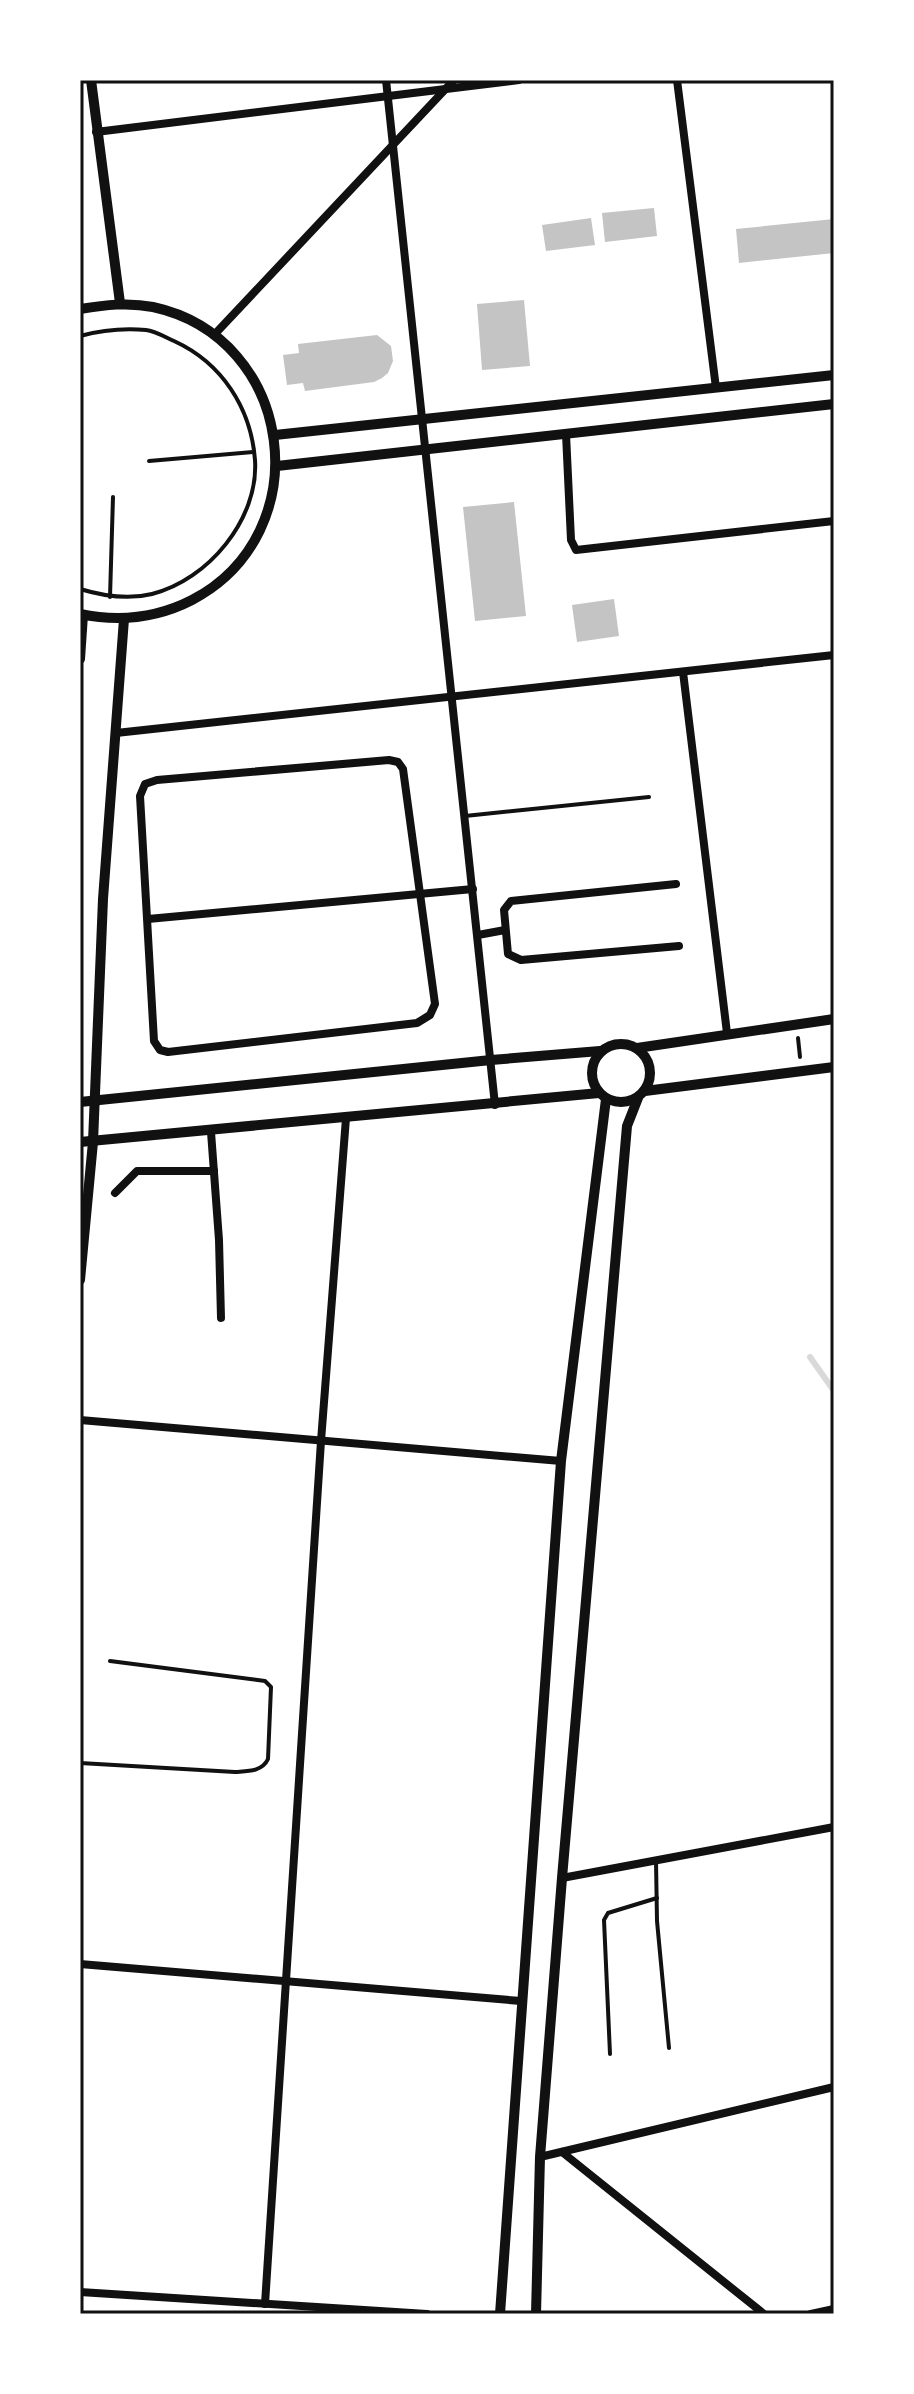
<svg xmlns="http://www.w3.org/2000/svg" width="914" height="2394" font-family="'Roboto Condensed',sans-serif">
	<rect width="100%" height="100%" fill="#fff"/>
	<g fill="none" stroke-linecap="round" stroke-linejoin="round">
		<polyline stroke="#d9d9d9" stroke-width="6" points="810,1357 834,1391"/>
	</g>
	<g fill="#c4c4c4">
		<polygon points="654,208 657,236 605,242 602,213"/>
		<polygon points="591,218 595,245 546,251 542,225"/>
		<polygon points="834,219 834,253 739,263 736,229"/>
		<polygon points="524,300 530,366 482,370 477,304"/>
		<polygon points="377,335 391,346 393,361 388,373 382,378 374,382 305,391 303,383 287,385 283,355 299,353 298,344"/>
		<polygon points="514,502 526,616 475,621 463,507"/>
		<polygon points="614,599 619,636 577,642 572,605"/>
	</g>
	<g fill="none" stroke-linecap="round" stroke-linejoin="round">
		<g stroke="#111" stroke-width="4">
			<path d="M80,336c22,-6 43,-8 66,-6 9,1 19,7 28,11 48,22 77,67 81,119 4,59 -47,120 -103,134 -24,6 -49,2 -72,-5"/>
			<polyline points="149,461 253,452"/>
			<polyline points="110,597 113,497"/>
			<polyline points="798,1038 800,1057"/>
		</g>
		<g stroke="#111" stroke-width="4">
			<polyline points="465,816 649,797"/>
			<path d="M80,1763l155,9c12,-1 27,0 33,-13l3,-72 -6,-6 -155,-20"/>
			<polyline points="656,1861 657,1921 669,2048"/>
			<polyline points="610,2054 604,1920 608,1913 657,1898"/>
		</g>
		<g stroke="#111" stroke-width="8">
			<polyline points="386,80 495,1105"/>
			<polyline points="677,80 716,388"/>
			<polyline points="96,132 519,80"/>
			<polyline points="214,335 454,80"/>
			<polyline points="566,434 571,540 576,550 834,521"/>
			<polyline points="683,672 727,1033"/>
			<polyline points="116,733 834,655"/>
			<polygon points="389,760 398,762 403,769 435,1004 430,1015 417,1023 168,1052 160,1050 154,1041 140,796 145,784 157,780"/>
			<polyline points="676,884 511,901 504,910 508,954 521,960 679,946"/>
			<polyline points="148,919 473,889"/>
			<polyline points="478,935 505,930"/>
			<polyline points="211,1132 219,1240 221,1318"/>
			<polyline points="115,1193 137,1171 214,1171"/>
			<polyline points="80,1420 561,1461"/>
			<polyline points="562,1878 834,1827"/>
			<polyline points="80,1964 521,2001"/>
			<polyline points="562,2152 764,2314"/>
			<polyline points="540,2157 834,2087"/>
			<polyline points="80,2292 427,2314"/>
			<polyline points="265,2304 321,1441 346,1118"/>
			<polyline points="811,2314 834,2309"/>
		</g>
		<g stroke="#111" stroke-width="10">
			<polyline points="91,80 120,303"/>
			<path d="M80,309c25,-4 48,-7 73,-2 142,31 167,226 39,293 -35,18 -73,22 -112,14"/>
			<polyline points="275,435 834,375"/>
			<polyline points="277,466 834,404"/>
			<polyline points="80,659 83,615"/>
			<circle cx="621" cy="1073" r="29"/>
			<polyline points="637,1048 834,1019"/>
			<polyline points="645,1091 834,1067"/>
			<polyline points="80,1102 491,1060 600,1051"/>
			<polyline points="80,1142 599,1093"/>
			<polyline points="80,1280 93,1142 103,899 124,619"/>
			<polyline points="500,2314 561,1461 606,1099"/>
			<polyline points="536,2314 540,2157 562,1878 627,1126 638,1098"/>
		</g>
	</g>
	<rect width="914" height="2394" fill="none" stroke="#ffffff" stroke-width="164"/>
	<rect x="82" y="82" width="750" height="2230" fill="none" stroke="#111" stroke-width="3"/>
</svg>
